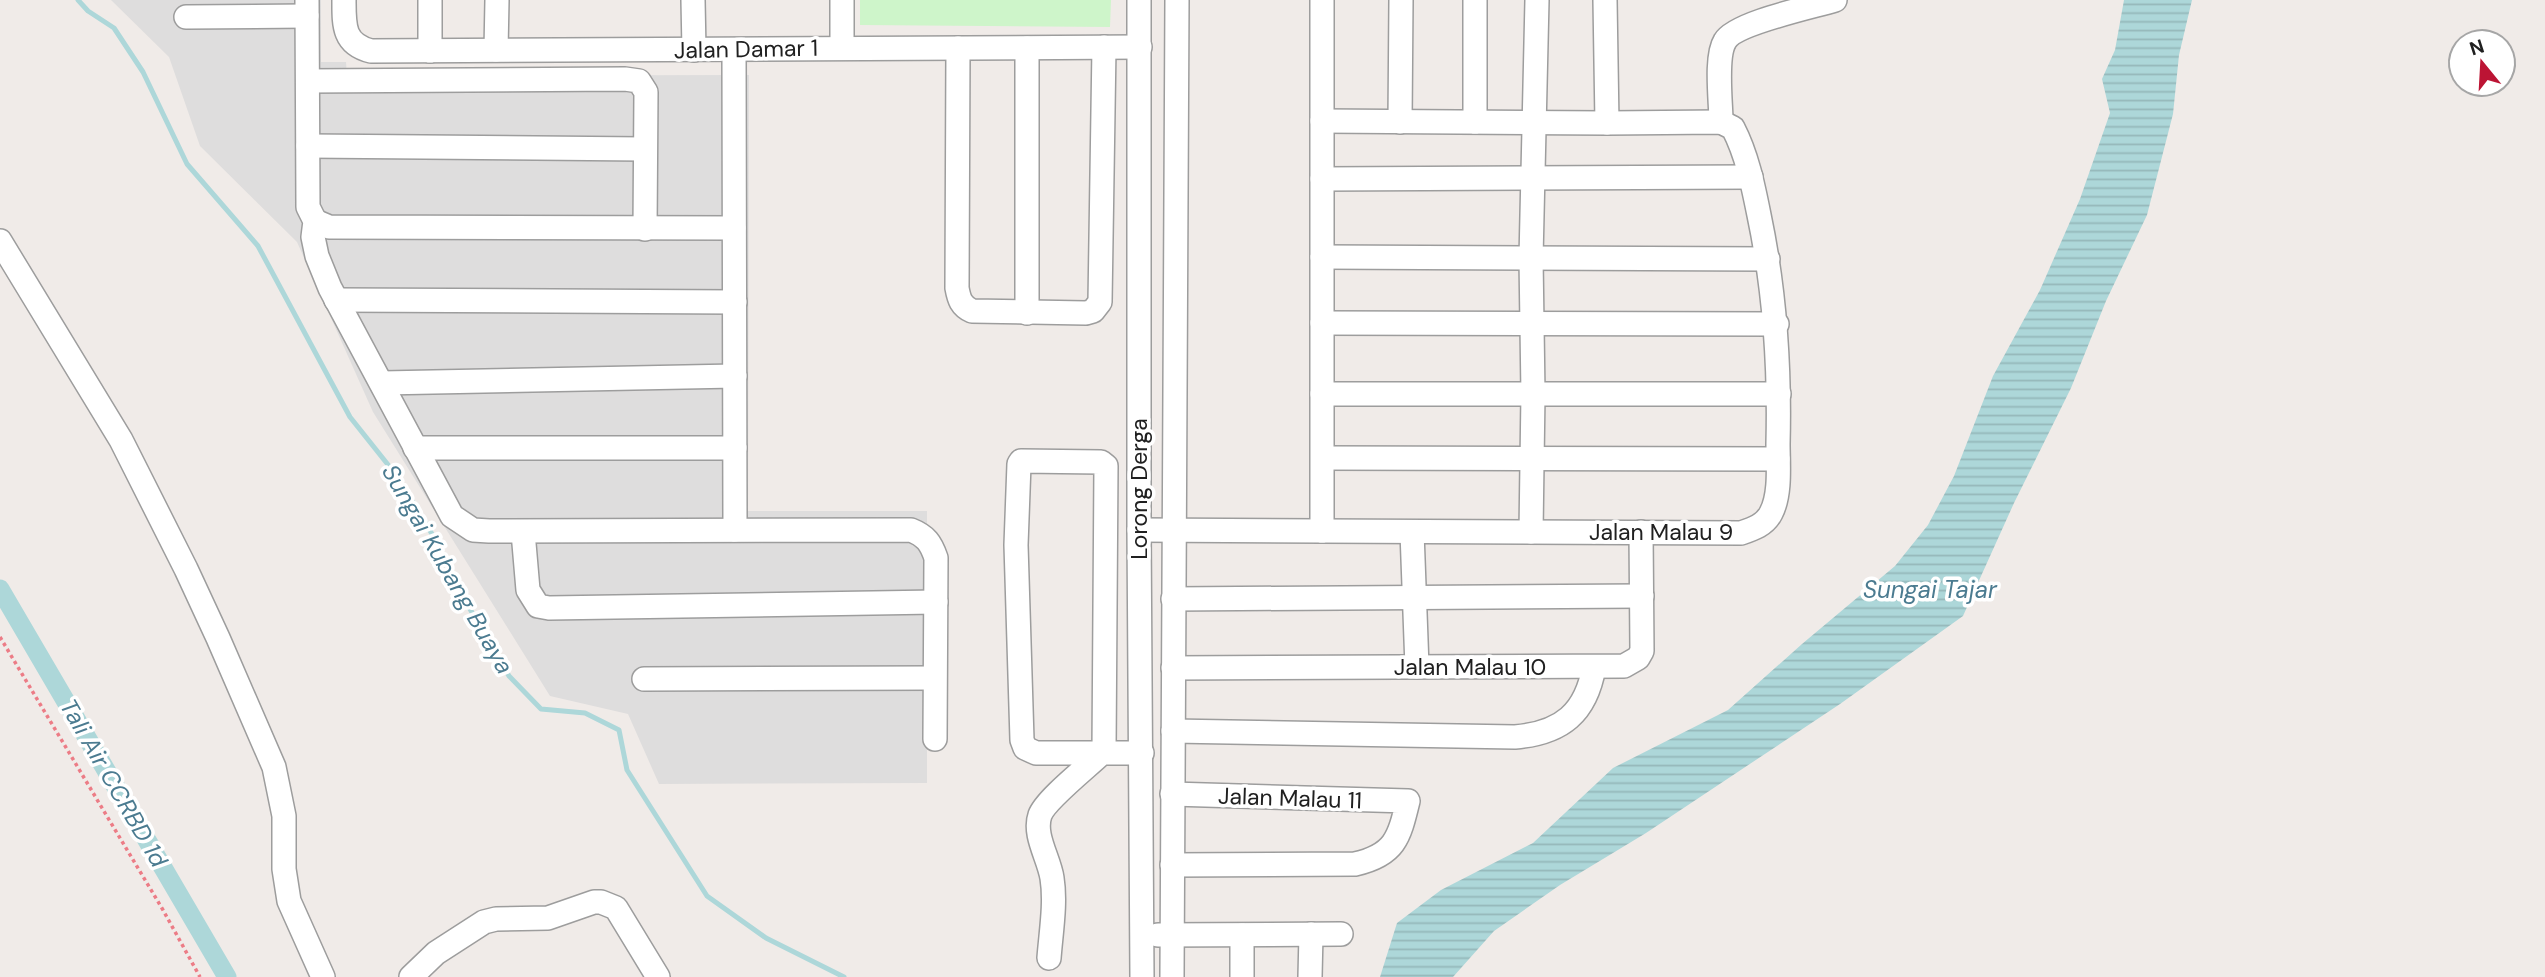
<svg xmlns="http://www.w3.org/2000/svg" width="2545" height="977" font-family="'DM Sans',sans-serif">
	<defs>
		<pattern id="water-rules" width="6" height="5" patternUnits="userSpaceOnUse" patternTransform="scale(1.75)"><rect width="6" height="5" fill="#add7d9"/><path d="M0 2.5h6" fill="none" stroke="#95b8ba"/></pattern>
	</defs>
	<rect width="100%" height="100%" fill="#f0ebe8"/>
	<polygon fill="#dedddd" points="111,0 321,0 321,62 346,62 347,76 749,75 748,511 927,511 927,783 659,784 628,714 550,696 373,412 297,242 200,146 169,57"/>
	<polygon fill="#cef5ca" points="860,0 1111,0 1110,27 860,25"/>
	<polygon fill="url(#water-rules)" points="2124,0 2192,0 2179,55 2173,114 2147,215 2106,301 2071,388 2014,503 1963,616 1840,704 1646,833 1560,885 1494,931 1453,977 1380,977 1397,923 1441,890 1533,843 1613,768 1728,710 1802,644 1895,566 1928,525 1954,476 1993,376 2040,290 2080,199 2110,113 2102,79 2115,50"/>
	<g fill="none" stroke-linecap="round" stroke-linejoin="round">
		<polyline stroke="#add7d9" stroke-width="5" points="78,0 88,11 114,28 143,72 187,164 258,246 350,417 397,476 435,539 452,578 509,676 541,709 585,713 619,730 627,770 707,896 766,938 844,977"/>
		<polyline stroke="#add7d9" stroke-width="19" points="0,589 227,977"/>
		<g stroke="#9d9d9d" stroke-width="26">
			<g id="minor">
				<path d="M307,0l1,207 7,14 -2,16 4,19 13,32 122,228 21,14 16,1 422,-1c15,6 20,13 25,28l-1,181"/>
				<path d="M344,0c0,25 -1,44 27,51l769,-4"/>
				<polyline points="430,0 430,51"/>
				<polyline points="693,0 694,50"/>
				<polyline points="842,0 842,47"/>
				<polyline points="1139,0 1139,530 1142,977"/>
				<polyline points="1322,0 1322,531"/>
				<polyline points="1605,0 1607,123"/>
				<polyline points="186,17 307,16"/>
				<path d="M958,48l-1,240c2,11 4,18 15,23l114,2 7,-2 7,-9 4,-255"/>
				<polyline points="496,50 497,0"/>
				<polyline points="734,50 735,530"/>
				<polyline points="308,81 625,79 639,81 646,92 645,229"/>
				<polyline points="1400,122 1401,0"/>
				<polyline points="1475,122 1475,0"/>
				<path d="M1721,122c0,-20 -6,-65 4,-81 10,-18 87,-34 110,-41"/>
				<polyline points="308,146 644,149"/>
				<polyline points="1322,179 1751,177"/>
				<polyline points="315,221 329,227 734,228"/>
				<polyline points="0,241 121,440 186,569 218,638 274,767 284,816 284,869 289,901 323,977"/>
				<polyline points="1322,257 1768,259"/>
				<polyline points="336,300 735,302"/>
				<polyline points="1027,313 1027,48"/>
				<polyline points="1322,323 1777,324"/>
				<polyline points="382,383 735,376"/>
				<polyline points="1322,394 1779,394"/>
				<polyline points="415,448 735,448"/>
				<polyline points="1323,458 1778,459"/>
				<path d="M1139,530l602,3c12,-4 24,-8 30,-20 10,-19 7,-49 7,-69 2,-78 -3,-153 -19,-229 -6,-30 -12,-60 -26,-87l-12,-6 -114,1 -285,-2"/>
				<polyline points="523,532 528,590 538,606 549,608 936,602"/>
				<polyline points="1412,532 1417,667"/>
				<polyline points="1531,532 1533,394 1531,258 1537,0"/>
				<polyline points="1173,599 1642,596"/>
				<polyline points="1173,668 1624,666 1638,658 1642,651 1641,532"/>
				<polyline points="644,679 934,678"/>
				<path d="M1173,731l342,6c47,-4 71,-24 79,-70"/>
				<path d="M1172,865l183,-1c40,-9 44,-26 53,-63l-236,-7"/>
				<polyline points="1158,935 1341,934"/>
				<polyline points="1242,935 1242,977"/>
				<path d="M1049,958c2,-26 7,-55 3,-80 -3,-20 -19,-43 -12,-63 6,-16 50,-50 64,-64l2,-285 -5,-4 -80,-1 -2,3 -3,81 6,195 3,8 11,5h106"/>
				<polyline points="411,977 436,953 484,922 496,919 548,918 594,902 601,902 616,908 658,977"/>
				<polyline points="1172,977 1177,0"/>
				<polyline points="1310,977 1311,934"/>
			</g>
		</g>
		<polyline stroke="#ec7c86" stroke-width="3.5" stroke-dasharray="3.5 3.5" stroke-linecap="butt" points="0,637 163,910 200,977"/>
		<use href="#minor" stroke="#fff" stroke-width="23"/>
	</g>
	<g text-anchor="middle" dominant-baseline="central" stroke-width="7" stroke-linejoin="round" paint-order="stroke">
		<g font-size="23" fill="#202020" stroke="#fff">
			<text transform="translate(746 49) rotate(-1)">Jalan Damar 1</text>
			<text transform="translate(1139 489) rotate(-90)">Lorong Derga</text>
			<text x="1661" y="532">Jalan Malau 9</text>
			<text x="1470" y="667">Jalan Malau 10</text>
			<text transform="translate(1290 798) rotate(2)">Jalan Malau 11</text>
		</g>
		<g font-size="24" font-style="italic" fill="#4b7b90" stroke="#fff">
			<text transform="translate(448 569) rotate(60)">Sungai Kubang Buaya</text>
			<text x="1930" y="589">Sungai Tajar</text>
			<text transform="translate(114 783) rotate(60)">Tali Air CCRBD 1d</text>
		</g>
	</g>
	<g transform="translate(2482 63) rotate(342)"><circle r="33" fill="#ffffff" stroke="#a6a6a6" stroke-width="2"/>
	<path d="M0-5L12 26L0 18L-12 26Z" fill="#bc1434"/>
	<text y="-10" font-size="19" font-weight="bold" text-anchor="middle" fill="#202020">N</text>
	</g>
</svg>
